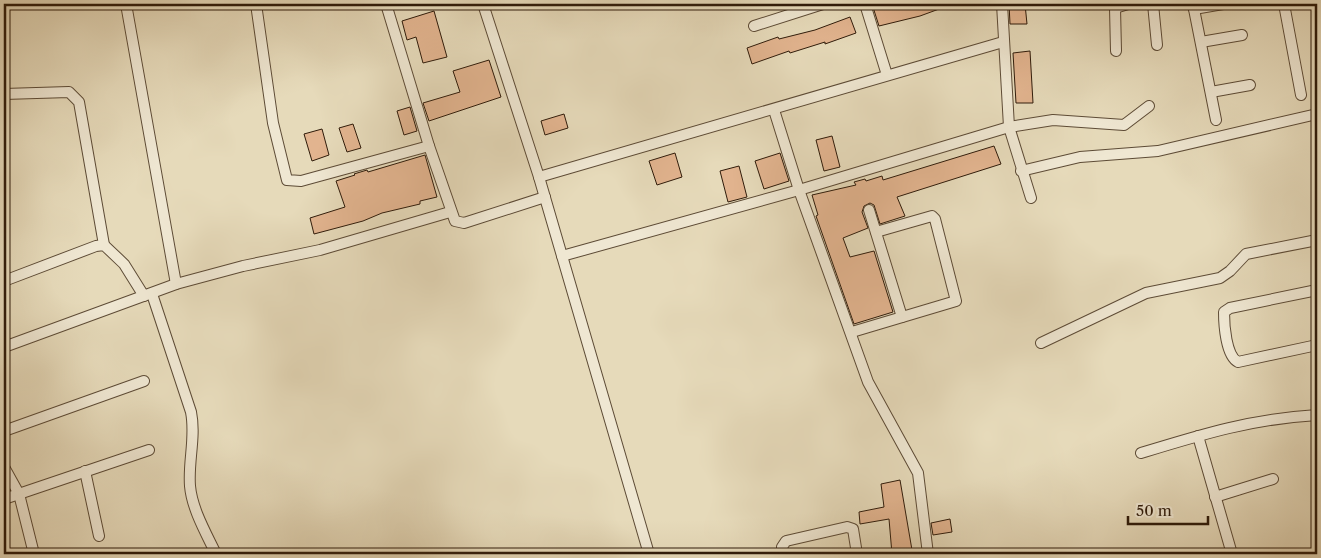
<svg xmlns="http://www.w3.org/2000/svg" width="1321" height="558" font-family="'Libre Caslon Text',serif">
	<rect width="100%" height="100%" fill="#e6daba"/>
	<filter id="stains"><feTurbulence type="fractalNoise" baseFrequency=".004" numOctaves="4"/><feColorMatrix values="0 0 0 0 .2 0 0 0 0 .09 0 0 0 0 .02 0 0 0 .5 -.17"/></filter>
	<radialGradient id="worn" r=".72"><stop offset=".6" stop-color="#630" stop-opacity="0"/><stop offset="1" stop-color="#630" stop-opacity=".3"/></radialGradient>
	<g fill="#e2b48f" stroke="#2f1b0a">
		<polygon points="872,4 949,4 950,5 920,16 879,26"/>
		<polygon points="1009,4 1025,4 1027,24 1010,24"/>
		<polygon points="434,11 447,57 423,63 416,37 407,40 402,21"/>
		<polygon points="850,17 856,33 825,44 825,42 790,53 789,51 752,64 747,48 778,37 779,39 815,30"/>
		<polygon points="1030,51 1033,103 1016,103 1013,53"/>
		<polygon points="489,60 501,97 429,121 423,103 460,92 453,71"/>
		<polygon points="410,107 417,131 404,135 397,111"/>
		<polygon points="564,114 568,128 545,135 541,121"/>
		<polygon points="353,124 361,148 347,152 339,128"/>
		<polygon points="322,129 329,155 312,161 304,134"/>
		<polygon points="832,136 840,167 824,171 816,140"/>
		<polygon points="994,146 1001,164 897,197 905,216 880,224 874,205 870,203 864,206 862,212 868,228 843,238 850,257 874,251 893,312 854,324 816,216 818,215 812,195 856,185 854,182 865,179 866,181 882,176 883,180"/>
		<polygon points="675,153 682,177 657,185 649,161"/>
		<polygon points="780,153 789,181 764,189 755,161"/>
		<polygon points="425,155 437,197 420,201 420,204 382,213 363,221 314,234 310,218 345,207 336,181 355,175 354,174 367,170 368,172"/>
		<polygon points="739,166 747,197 728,202 720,171"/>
		<polygon points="900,480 912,550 892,554 889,519 860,524 859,512 884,507 881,484"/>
		<polygon points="950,519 952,532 933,535 931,523"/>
	</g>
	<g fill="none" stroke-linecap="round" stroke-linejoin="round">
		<g stroke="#5d4b36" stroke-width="12">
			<g id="minor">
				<polyline points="126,4 176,284"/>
				<polyline points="256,4 273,123 287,180 301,181 429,146"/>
				<polyline points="386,4 429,146 455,221 464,223 545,197"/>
				<polyline points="483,4 539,177 649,554"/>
				<polyline points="865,4 887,75"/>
				<polyline points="1002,4 1009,127 1031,198"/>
				<polyline points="1153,4 1157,45"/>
				<polyline points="1193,4 1216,120"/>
				<polyline points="1284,4 1301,95"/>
				<polyline points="1194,9 1223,4"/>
				<polyline points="754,26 823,4"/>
				<polyline points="1201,42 1242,35"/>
				<polyline points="1116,51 1115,8 1128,4"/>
				<polyline points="1211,92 1250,85"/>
				<polyline points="4,94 69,92 79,102 104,245"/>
				<polyline points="774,110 799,190 868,382 918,473 928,554"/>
				<polyline points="1021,171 1080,157 1158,151 1317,114"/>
				<polyline points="539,177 1003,42"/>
				<polyline points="869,210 902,317"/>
				<polyline points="562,256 799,190 1009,127 1053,120 1124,125 1149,106"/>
				<polyline points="4,281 96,246 104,245 124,264 144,296"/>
				<path d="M1317,290l-87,18 -6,4c0,13 2,44 14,50l79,-17"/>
				<path d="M152,294l39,118c5,25 -3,49 -1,74 2,23 16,47 26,68"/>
				<polyline points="852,332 956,301 935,219 932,216 876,232"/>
				<polyline points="1041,343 1146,293 1220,278 1230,271 1246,254 1317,240"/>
				<polyline points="4,347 176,284 243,266 320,250 450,212"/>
				<polyline points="4,431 144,381"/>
				<polyline points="1198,436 1232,554"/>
				<path d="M1141,453c62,-19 110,-34 176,-38"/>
				<polyline points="4,467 19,494 34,554"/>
				<polyline points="85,471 99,536"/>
				<polyline points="1215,497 1273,479"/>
				<polyline points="4,499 149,450"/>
				<polyline points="784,554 782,547 786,541 847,527 853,529 857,554"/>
			</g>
		</g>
		<use href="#minor" stroke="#efe7d2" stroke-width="10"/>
	</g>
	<rect width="1321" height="558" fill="none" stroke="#e6daba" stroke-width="20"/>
	<rect x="5" y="5" width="1311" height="548" fill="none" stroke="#2f1b0a" stroke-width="2.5"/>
	<rect x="10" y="10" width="1301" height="538" fill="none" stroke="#2f1b0a"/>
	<path d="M1128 516v8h80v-8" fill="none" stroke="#2f1b0a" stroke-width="2.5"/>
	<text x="1136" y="516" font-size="15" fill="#2f1b0a" stroke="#efe7d2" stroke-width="4" paint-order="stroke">50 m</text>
	<rect width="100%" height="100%" filter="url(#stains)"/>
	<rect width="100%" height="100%" fill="url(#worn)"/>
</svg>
